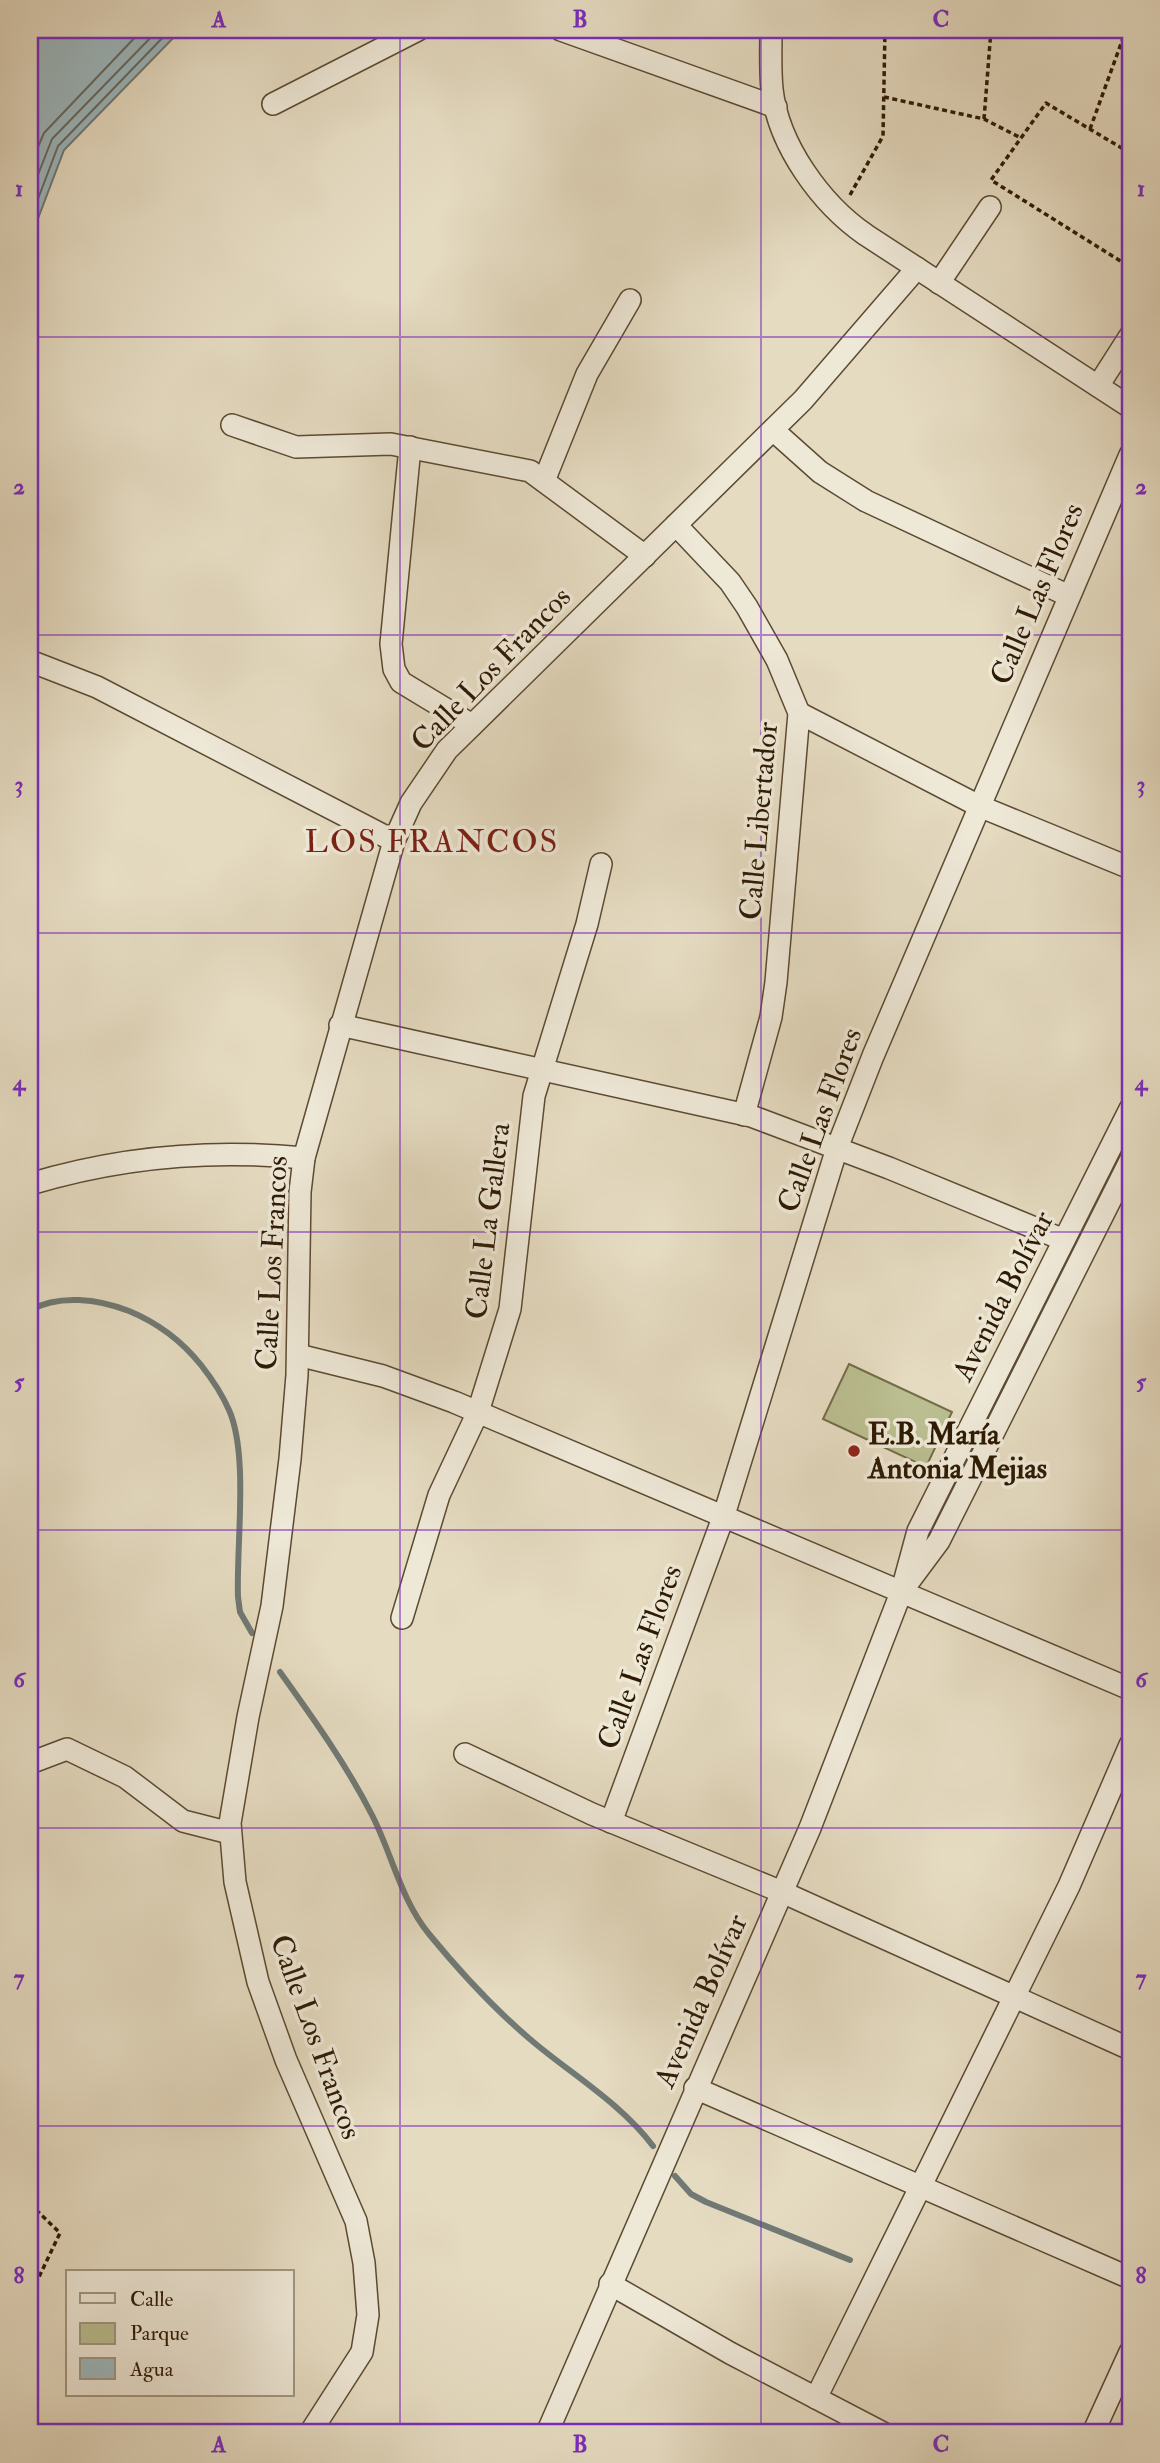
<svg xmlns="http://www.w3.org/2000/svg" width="1160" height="2463" font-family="'IM FELL Double Pica',serif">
	<rect width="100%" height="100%" fill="#e5dbc1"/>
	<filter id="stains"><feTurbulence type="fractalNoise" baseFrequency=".00286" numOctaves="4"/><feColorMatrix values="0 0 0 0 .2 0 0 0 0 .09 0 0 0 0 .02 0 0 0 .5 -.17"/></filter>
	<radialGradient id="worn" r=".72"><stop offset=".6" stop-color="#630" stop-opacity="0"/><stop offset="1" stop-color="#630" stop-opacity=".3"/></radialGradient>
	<polygon fill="#babe90" stroke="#746c4a" stroke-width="2" points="849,1364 952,1412 926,1467 823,1419"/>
	<polygon fill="#9cb8bf" stroke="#707974" stroke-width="2" points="30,30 181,30 64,150 31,237 30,274"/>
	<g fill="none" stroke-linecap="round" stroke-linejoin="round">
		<g stroke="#656961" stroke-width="2">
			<polyline points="30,165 44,133 142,30"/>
			<polyline points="30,195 52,139 158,30"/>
			<polyline points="30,220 58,146 170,30"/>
		</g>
		<g stroke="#707974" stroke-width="6">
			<path d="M30,1310c30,-16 68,-11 99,1 29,12 52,29 72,54 11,14 21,29 28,45 20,45 7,136 9,187l2,15 12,21"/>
			<path d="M280,1672c33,46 66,92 92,143 20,39 29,85 57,119 32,39 69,79 108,111 39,32 85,60 116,101"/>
			<polyline points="675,2176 691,2194 706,2202 850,2260"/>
		</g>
		<g stroke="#5c4a32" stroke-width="24">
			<g id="street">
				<polyline points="561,30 776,107"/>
				<path d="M771,30c0,19 -1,40 1,59 6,56 49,115 94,146l264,172"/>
				<polyline points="273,104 418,30"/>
				<polyline points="939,283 990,207"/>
				<polyline points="1098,386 1130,336"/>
				<polyline points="232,425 296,447 391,444 530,471 645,556"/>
				<polyline points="773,430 820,472 866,501 1069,596"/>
				<polyline points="410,447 391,644 394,669 401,682 472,725"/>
				<polyline points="544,481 587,374 630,300"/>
				<polyline points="676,525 730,582 747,607 777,660 799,713 776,982 771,1017 744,1115"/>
				<polyline points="30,661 97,687 394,841"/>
				<polyline points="799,713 979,806 1130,868"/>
				<polyline points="340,1025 751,1116 889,1168 1064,1240"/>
				<path d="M30,1184c89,-27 182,-35 274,-26"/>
				<polyline points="298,1355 383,1376 454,1402 1130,1689"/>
				<polyline points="910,1580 939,1541 1130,1161"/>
				<polyline points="402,1618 439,1495 478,1412 510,1309 534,1096 587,924 601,864"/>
				<polyline points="465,1754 592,1814 782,1892 1130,2049"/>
				<polyline points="30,1763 67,1749 125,1777 183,1821 230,1833"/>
				<polyline points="611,1822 724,1515 837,1148 873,1056 1130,455"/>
				<polyline points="695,2088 1130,2278"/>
				<polyline points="610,2284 730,2353 883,2433"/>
				<polyline points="816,2398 1069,1886 1130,1745"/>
				<polyline points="310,2433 362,2352 368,2315 364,2263 356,2221 286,2060 258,1982 235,1882 230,1823 248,1717 272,1606 290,1459 297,1375 300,1192 304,1158 394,841 411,803 447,750 803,400 917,268"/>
				<polyline points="547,2433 810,1828 902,1590 918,1531 1130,1109"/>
				<polyline points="1093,2433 1130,2352"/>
			</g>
		</g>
		<g stroke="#2e1a03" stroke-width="3.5" stroke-dasharray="5 3.5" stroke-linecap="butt">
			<polyline points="884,97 984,119 1021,138"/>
			<polyline points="984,119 991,30"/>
			<polyline points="1090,129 1126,30"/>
			<polyline points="1130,153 1046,103 991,180 1130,267"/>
			<polyline points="850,195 883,136 885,30"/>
			<polyline points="30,2204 60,2233 38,2279 30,2286"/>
		</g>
		<use href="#street" stroke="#eee8d7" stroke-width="21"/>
	</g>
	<path fill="none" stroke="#7b2cbf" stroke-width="2" stroke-opacity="0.55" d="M400,30v2403M761,30v2403M30,337h1100M30,635h1100M30,933h1100M30,1232h1100M30,1530h1100M30,1828h1100M30,2126h1100"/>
	<circle fill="#8f2418" stroke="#eee8d7" stroke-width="2.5" cx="854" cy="1451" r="7"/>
	<g text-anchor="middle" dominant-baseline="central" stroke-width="7" stroke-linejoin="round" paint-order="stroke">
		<g font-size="30" fill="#2e1a03" stroke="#eee8d7">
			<text transform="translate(1037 594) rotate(-67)">Calle Las Flores</text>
			<text transform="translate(491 669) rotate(-46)">Calle Los Francos</text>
			<text transform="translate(759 821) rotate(-85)">Calle Libertador</text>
			<text transform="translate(820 1120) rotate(-70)">Calle Las Flores</text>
			<text transform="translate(488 1221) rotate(-83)">Calle La Gallera</text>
			<text transform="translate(272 1263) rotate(-87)">Calle Los Francos</text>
			<text transform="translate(1003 1296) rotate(-63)">Avenida Bolívar</text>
			<text transform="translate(640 1657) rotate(-70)">Calle Las Flores</text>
			<text transform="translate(701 2001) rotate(-66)">Avenida Bolívar</text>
			<text transform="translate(316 2037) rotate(70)">Calle Los Francos</text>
		</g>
		<g font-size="30" font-weight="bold" fill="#2e1a03" stroke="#eee8d7" text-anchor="start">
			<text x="868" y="1434">E.B. María<tspan x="868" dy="34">Antonia Mejias</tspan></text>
		</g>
		<g font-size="32" letter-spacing="2" fill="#7a1f14" stroke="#eee8d7">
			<text x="432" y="842">LOS FRANCOS</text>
		</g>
	</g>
	<rect width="1160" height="2463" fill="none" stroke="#e5dbc1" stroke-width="77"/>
	<rect x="66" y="2270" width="228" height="126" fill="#eee8d7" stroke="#a19682" stroke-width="2"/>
	<rect x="80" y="2293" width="35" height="10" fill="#eee8d7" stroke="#a19682" stroke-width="2"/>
	<text x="130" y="2306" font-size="21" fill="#2e1a03">Calle</text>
	<rect x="80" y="2323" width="35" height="21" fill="#babe90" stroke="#a19682" stroke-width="2"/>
	<text x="130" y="2340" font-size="21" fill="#2e1a03">Parque</text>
	<rect x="80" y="2358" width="35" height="21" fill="#9cb8bf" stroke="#a19682" stroke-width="2"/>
	<text x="130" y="2376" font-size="21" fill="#2e1a03">Agua</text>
	<rect x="38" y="38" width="1084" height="2386" fill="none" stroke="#7b2cbf" stroke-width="2.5"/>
	<g font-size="23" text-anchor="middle" font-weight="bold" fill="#7b2cbf">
		<text x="219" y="27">A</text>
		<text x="580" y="27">B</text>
		<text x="941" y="27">C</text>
		<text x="19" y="196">1</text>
		<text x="1141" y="196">1</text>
		<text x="19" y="494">2</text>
		<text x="1141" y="494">2</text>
		<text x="19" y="792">3</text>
		<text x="1141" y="792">3</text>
		<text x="19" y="1090">4</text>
		<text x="1141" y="1090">4</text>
		<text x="19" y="1389">5</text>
		<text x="1141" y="1389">5</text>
		<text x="19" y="1687">6</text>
		<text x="1141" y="1687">6</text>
		<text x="19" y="1985">7</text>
		<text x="1141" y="1985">7</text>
		<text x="19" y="2283">8</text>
		<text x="1141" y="2283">8</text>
		<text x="219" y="2452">A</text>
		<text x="580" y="2452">B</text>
		<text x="941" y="2452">C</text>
	</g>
	<rect width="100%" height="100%" filter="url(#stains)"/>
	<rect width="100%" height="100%" fill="url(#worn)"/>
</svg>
